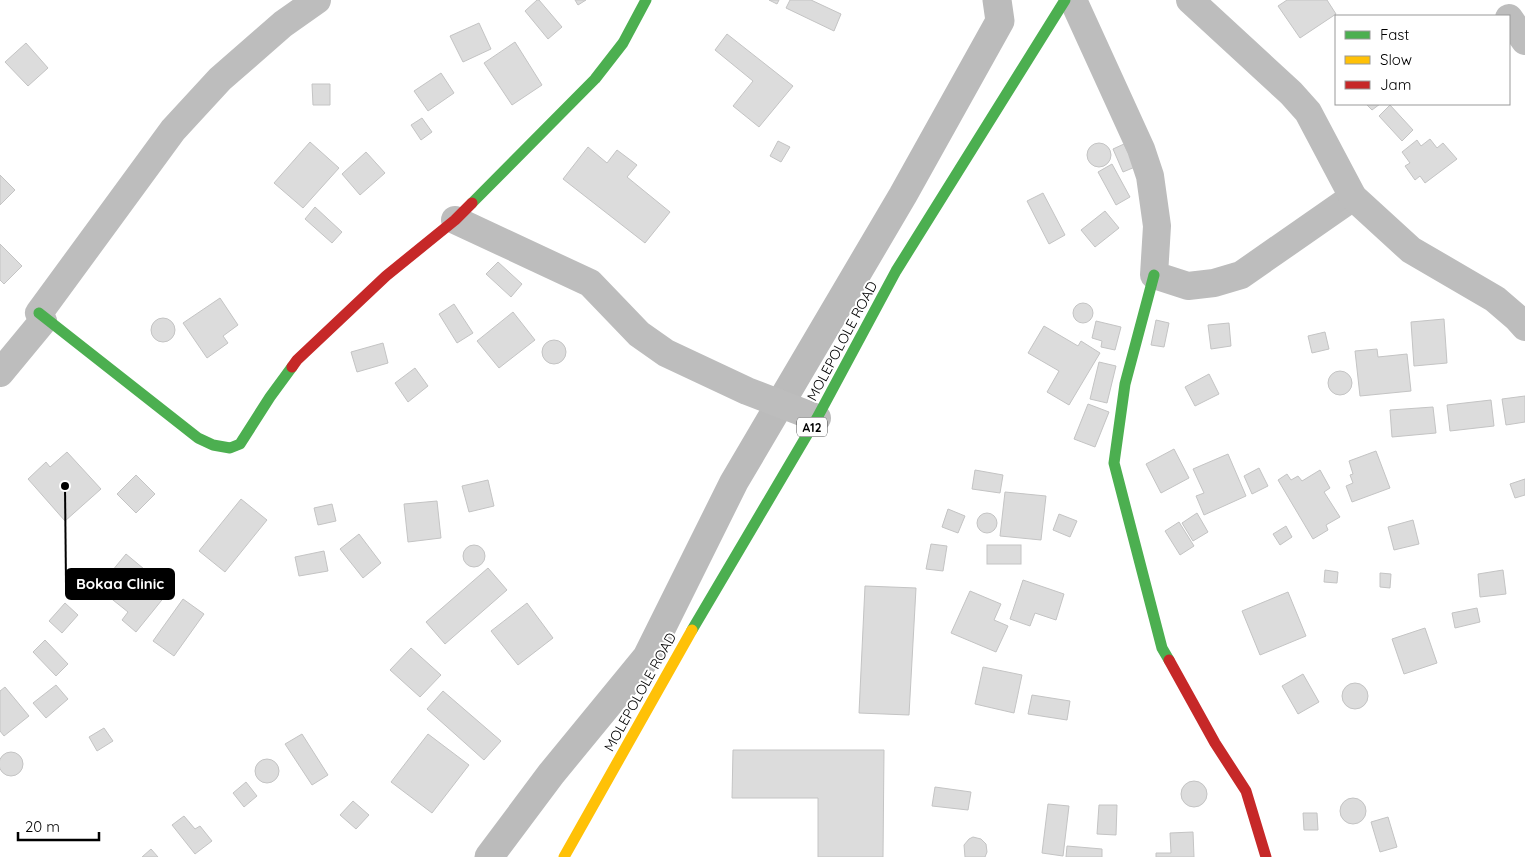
<svg xmlns="http://www.w3.org/2000/svg" width="1525" height="857" font-family="Quicksand,sans-serif">
	<rect width="100%" height="100%" fill="#fff"/>
	<g fill="none" stroke-linecap="round" stroke-linejoin="round">
		<polyline stroke="#bbb" stroke-width="29" points="489,857 551,774 647,657 734,482 903,195 1000,21 997,0"/>
	</g>
	<g fill="#dcdcdc" stroke="#c4c4c4">
		<polygon points="537,0 539,0 562,27 548,39 525,11"/>
		<polygon points="575,0 586,0 578,5"/>
		<polygon points="769,0 779,0 777,4"/>
		<polygon points="790,0 811,0 841,14 834,31 786,8"/>
		<polygon points="1287,0 1327,0 1336,14 1300,38 1278,6"/>
		<polygon points="479,23 491,49 463,62 450,36"/>
		<polygon points="727,34 793,86 759,127 733,106 753,81 715,50"/>
		<polygon points="515,42 542,85 512,105 484,63"/>
		<polygon points="26,43 48,68 28,86 5,62"/>
		<polygon points="441,73 454,93 428,111 414,91"/>
		<polygon points="312,84 330,84 330,105 313,105"/>
		<polygon points="1366,104 1380,104 1372,110"/>
		<polygon points="1390,105 1413,130 1402,141 1379,116"/>
		<polygon points="422,118 432,132 421,140 411,125"/>
		<polygon points="1430,139 1437,148 1443,143 1457,159 1425,183 1420,176 1415,180 1405,166 1410,163 1402,152 1417,140 1421,146"/>
		<polygon points="778,141 790,147 781,162 770,156"/>
		<polygon points="310,142 339,168 303,208 274,183"/>
		<circle cx="1099" cy="155" r="12"/>
		<polygon points="1124,144 1135,167 1123,172 1113,149"/>
		<polygon points="588,147 607,163 617,150 637,165 627,177 670,212 645,243 563,179"/>
		<polygon points="366,152 385,173 360,195 342,174"/>
		<polygon points="1112,164 1130,197 1116,205 1098,172"/>
		<polygon points="0,175 15,190 0,205"/>
		<polygon points="1043,193 1065,235 1049,244 1027,201"/>
		<polygon points="315,207 342,232 332,243 305,219"/>
		<polygon points="1105,211 1119,228 1095,247 1081,230"/>
		<polygon points="0,244 22,266 4,284 0,280"/>
		<polygon points="498,262 522,284 511,297 486,274"/>
		<polygon points="220,298 238,325 223,336 228,343 207,358 183,323"/>
		<circle cx="1083" cy="313" r="10"/>
		<polygon points="454,304 473,333 457,343 439,314"/>
		<polygon points="513,312 535,340 499,368 477,341"/>
		<circle cx="163" cy="330" r="12"/>
		<polygon points="1444,319 1447,363 1414,366 1411,322"/>
		<polygon points="1156,320 1169,323 1164,347 1151,345"/>
		<polygon points="1096,321 1121,327 1115,350 1101,347 1102,341 1092,338"/>
		<polygon points="1229,323 1231,346 1211,349 1208,325"/>
		<polygon points="1044,326 1078,346 1081,341 1100,353 1069,405 1047,392 1059,371 1028,353"/>
		<polygon points="1325,332 1329,349 1312,353 1308,336"/>
		<circle cx="554" cy="352" r="12"/>
		<polygon points="383,343 388,363 357,372 351,352"/>
		<polygon points="1377,349 1378,357 1407,354 1411,391 1360,396 1355,351"/>
		<polygon points="1099,362 1116,366 1107,403 1090,399"/>
		<polygon points="415,368 428,386 408,402 395,383"/>
		<circle cx="1340" cy="383" r="12"/>
		<polygon points="1209,374 1219,394 1195,406 1185,387"/>
		<polygon points="1525,396 1525,422 1506,425 1502,399"/>
		<polygon points="1491,400 1494,426 1450,431 1447,405"/>
		<polygon points="1088,404 1109,412 1095,447 1074,439"/>
		<polygon points="1433,407 1436,433 1392,437 1390,410"/>
		<polygon points="1174,449 1189,478 1161,493 1146,464"/>
		<polygon points="1376,451 1390,488 1352,502 1346,486 1353,483 1350,475 1353,474 1349,461"/>
		<polygon points="67,452 101,489 65,521 28,479 46,462 50,467"/>
		<polygon points="1228,454 1246,496 1204,515 1196,496 1204,493 1193,469"/>
		<polygon points="1259,468 1268,486 1252,494 1244,476"/>
		<polygon points="975,470 1003,475 1000,493 972,489"/>
		<polygon points="1320,470 1330,488 1324,492 1340,517 1326,525 1328,530 1313,539 1278,480 1287,474 1291,480 1298,476 1302,481"/>
		<polygon points="136,475 155,494 136,513 117,494"/>
		<polygon points="1525,479 1525,495 1515,498 1510,484"/>
		<polygon points="488,480 494,506 469,512 462,486"/>
		<polygon points="1005,492 1046,496 1041,540 1000,536"/>
		<polygon points="241,499 267,520 225,572 199,551"/>
		<polygon points="437,501 441,538 408,542 404,504"/>
		<polygon points="332,504 336,521 318,525 314,508"/>
		<polygon points="948,509 965,516 958,533 942,527"/>
		<polygon points="1197,513 1208,532 1193,541 1182,523"/>
		<circle cx="987" cy="523" r="10"/>
		<polygon points="1059,514 1077,521 1070,537 1053,530"/>
		<polygon points="1413,520 1419,544 1394,550 1388,527"/>
		<polygon points="1179,522 1194,546 1180,555 1165,531"/>
		<polygon points="1286,526 1292,537 1280,545 1273,534"/>
		<polygon points="359,534 381,563 363,578 340,549"/>
		<polygon points="931,544 947,546 943,571 926,569"/>
		<circle cx="474" cy="556" r="11"/>
		<rect x="987" y="545" width="34" height="19"/>
		<polygon points="324,551 328,571 299,576 295,557"/>
		<polygon points="126,554 150,574 154,569 174,585 136,632 122,620 128,612 98,588"/>
		<polygon points="488,568 507,590 445,644 426,622"/>
		<polygon points="1325,570 1338,572 1337,583 1324,582"/>
		<polygon points="1503,570 1506,594 1480,597 1478,574"/>
		<polygon points="1380,573 1391,574 1390,588 1380,587"/>
		<polygon points="1023,580 1064,594 1056,620 1035,613 1030,626 1010,619"/>
		<polygon points="865,586 916,588 909,715 859,713"/>
		<polygon points="970,591 1001,604 994,620 1008,626 996,652 951,633"/>
		<polygon points="1288,592 1306,636 1260,655 1242,611"/>
		<polygon points="183,599 204,614 174,656 153,641"/>
		<polygon points="65,603 78,615 62,633 49,621"/>
		<polygon points="527,603 553,638 518,665 491,631"/>
		<polygon points="1477,608 1480,622 1455,628 1452,613"/>
		<polygon points="1425,628 1437,663 1404,674 1392,639"/>
		<polygon points="45,640 68,664 56,676 33,652"/>
		<polygon points="411,648 441,675 420,697 390,670"/>
		<polygon points="983,667 1022,675 1014,713 975,704"/>
		<polygon points="1303,674 1319,702 1298,714 1282,686"/>
		<circle cx="1355" cy="696" r="13"/>
		<polygon points="56,685 68,699 46,718 33,703"/>
		<polygon points="5,687 29,716 4,736 0,731 0,691"/>
		<polygon points="443,691 501,741 484,760 427,709"/>
		<polygon points="1032,695 1070,701 1067,720 1028,714"/>
		<polygon points="104,728 113,741 97,751 89,737"/>
		<polygon points="302,734 328,775 312,785 285,744"/>
		<polygon points="428,734 469,765 432,813 391,782"/>
		<polygon points="733,750 884,750 883,857 818,857 818,798 732,798"/>
		<circle cx="11" cy="764" r="12"/>
		<circle cx="267" cy="771" r="12"/>
		<circle cx="1194" cy="794" r="13"/>
		<polygon points="246,782 257,796 244,807 233,793"/>
		<polygon points="935,787 971,792 968,810 932,806"/>
		<circle cx="1353" cy="811" r="13"/>
		<polygon points="353,801 369,815 356,829 340,815"/>
		<polygon points="1048,804 1069,806 1063,856 1042,853"/>
		<polygon points="1099,805 1117,805 1116,835 1097,834"/>
		<polygon points="1303,813 1317,813 1318,830 1304,830"/>
		<polygon points="184,816 195,829 200,826 212,841 195,854 172,825"/>
		<polygon points="1388,817 1397,847 1380,852 1371,822"/>
		<polygon points="1193,832 1194,857 1156,857 1156,853 1171,853 1170,833"/>
		<polygon points="973,837 981,839 986,844 987,852 985,857 965,857 964,845 969,839"/>
		<polygon points="1067,846 1102,849 1102,857 1066,857"/>
		<polygon points="151,849 158,857 142,857"/>
	</g>
	<g fill="none" stroke-linecap="round" stroke-linejoin="round">
		<g stroke="#bdbdbd" stroke-width="28">
			<polyline points="1073,0 1141,149 1150,176 1157,226 1154,275 1188,286 1214,283 1241,275 1353,197"/>
			<polyline points="1190,0 1291,93 1308,112 1353,197 1411,250 1495,299 1516,317 1525,327"/>
			<polyline points="1509,18 1525,41"/>
			<polyline points="455,220 590,283 639,334 666,353 747,391 817,418"/>
			<polyline points="0,373 43,321 39,313 173,130 220,79 283,24 317,0"/>
		</g>
		<g stroke="#4caf50" stroke-width="11">
			<polyline points="472,203 595,79 623,43 646,0"/>
			<polyline points="1154,275 1125,384 1114,463 1162,648 1169,660"/>
			<polyline points="39,313 198,438 213,445 230,448 240,444 270,397 292,367"/>
			<polyline points="692,630 817,418 896,271 1065,0"/>
		</g>
		<polyline stroke="#ffc107" stroke-width="11" points="564,857 692,630"/>
		<g stroke="#c62828" stroke-width="11">
			<polyline points="292,367 297,360 386,276 455,220 472,203"/>
			<polyline points="1169,660 1215,743 1246,791 1266,857"/>
		</g>
	</g>
	<g text-anchor="middle" dominant-baseline="central" stroke-width="4" stroke-linejoin="round" paint-order="stroke">
		<rect fill="#fff" stroke="#4c4c4c" stroke-width="1" x="797" y="417.5" width="30" height="19" rx="4"/>
		<g font-size="12" font-weight="bold" fill="#000">
			<text x="812" y="427">A12</text>
		</g>
		<g font-size="14" fill="#000" stroke="#fff">
			<text transform="translate(842 341) rotate(-62)">MOLEPOLOLE ROAD</text>
			<text transform="translate(640 692) rotate(-61)">MOLEPOLOLE ROAD</text>
		</g>
	</g>
	<path fill="none" stroke="#000" stroke-width="2" d="M65 486L66 584"/>
	<circle fill="#000" stroke="#fff" stroke-width="2" cx="65" cy="486" r="5"/>
	<rect fill="#000" stroke="#000" stroke-width="2" x="66" y="569" width="108" height="30" rx="5"/>
	<g font-size="15" text-anchor="middle" font-weight="bold" fill="#fff">
		<text x="120" y="589">Bokaa Clinic</text>
	</g>
	<rect x="1335" y="15" width="175" height="90" fill="#ffffff" stroke="#999999"/>
	<rect x="1345" y="31" width="25" height="8" fill="#4caf50" stroke="#999999"/>
	<text x="1380" y="40" font-size="15" fill="#000000">Fast</text>
	<rect x="1345" y="56" width="25" height="8" fill="#ffc107" stroke="#999999"/>
	<text x="1380" y="65" font-size="15" fill="#000000">Slow</text>
	<rect x="1345" y="81" width="25" height="8" fill="#c62828" stroke="#999999"/>
	<text x="1380" y="90" font-size="15" fill="#000000">Jam</text>
	<path d="M18 832v8h81v-8" fill="none" stroke="#000000" stroke-width="2.5"/>
	<text x="25" y="832" font-size="15" fill="#000000" stroke="#ffffff" stroke-width="4" paint-order="stroke">20 m</text>
</svg>
